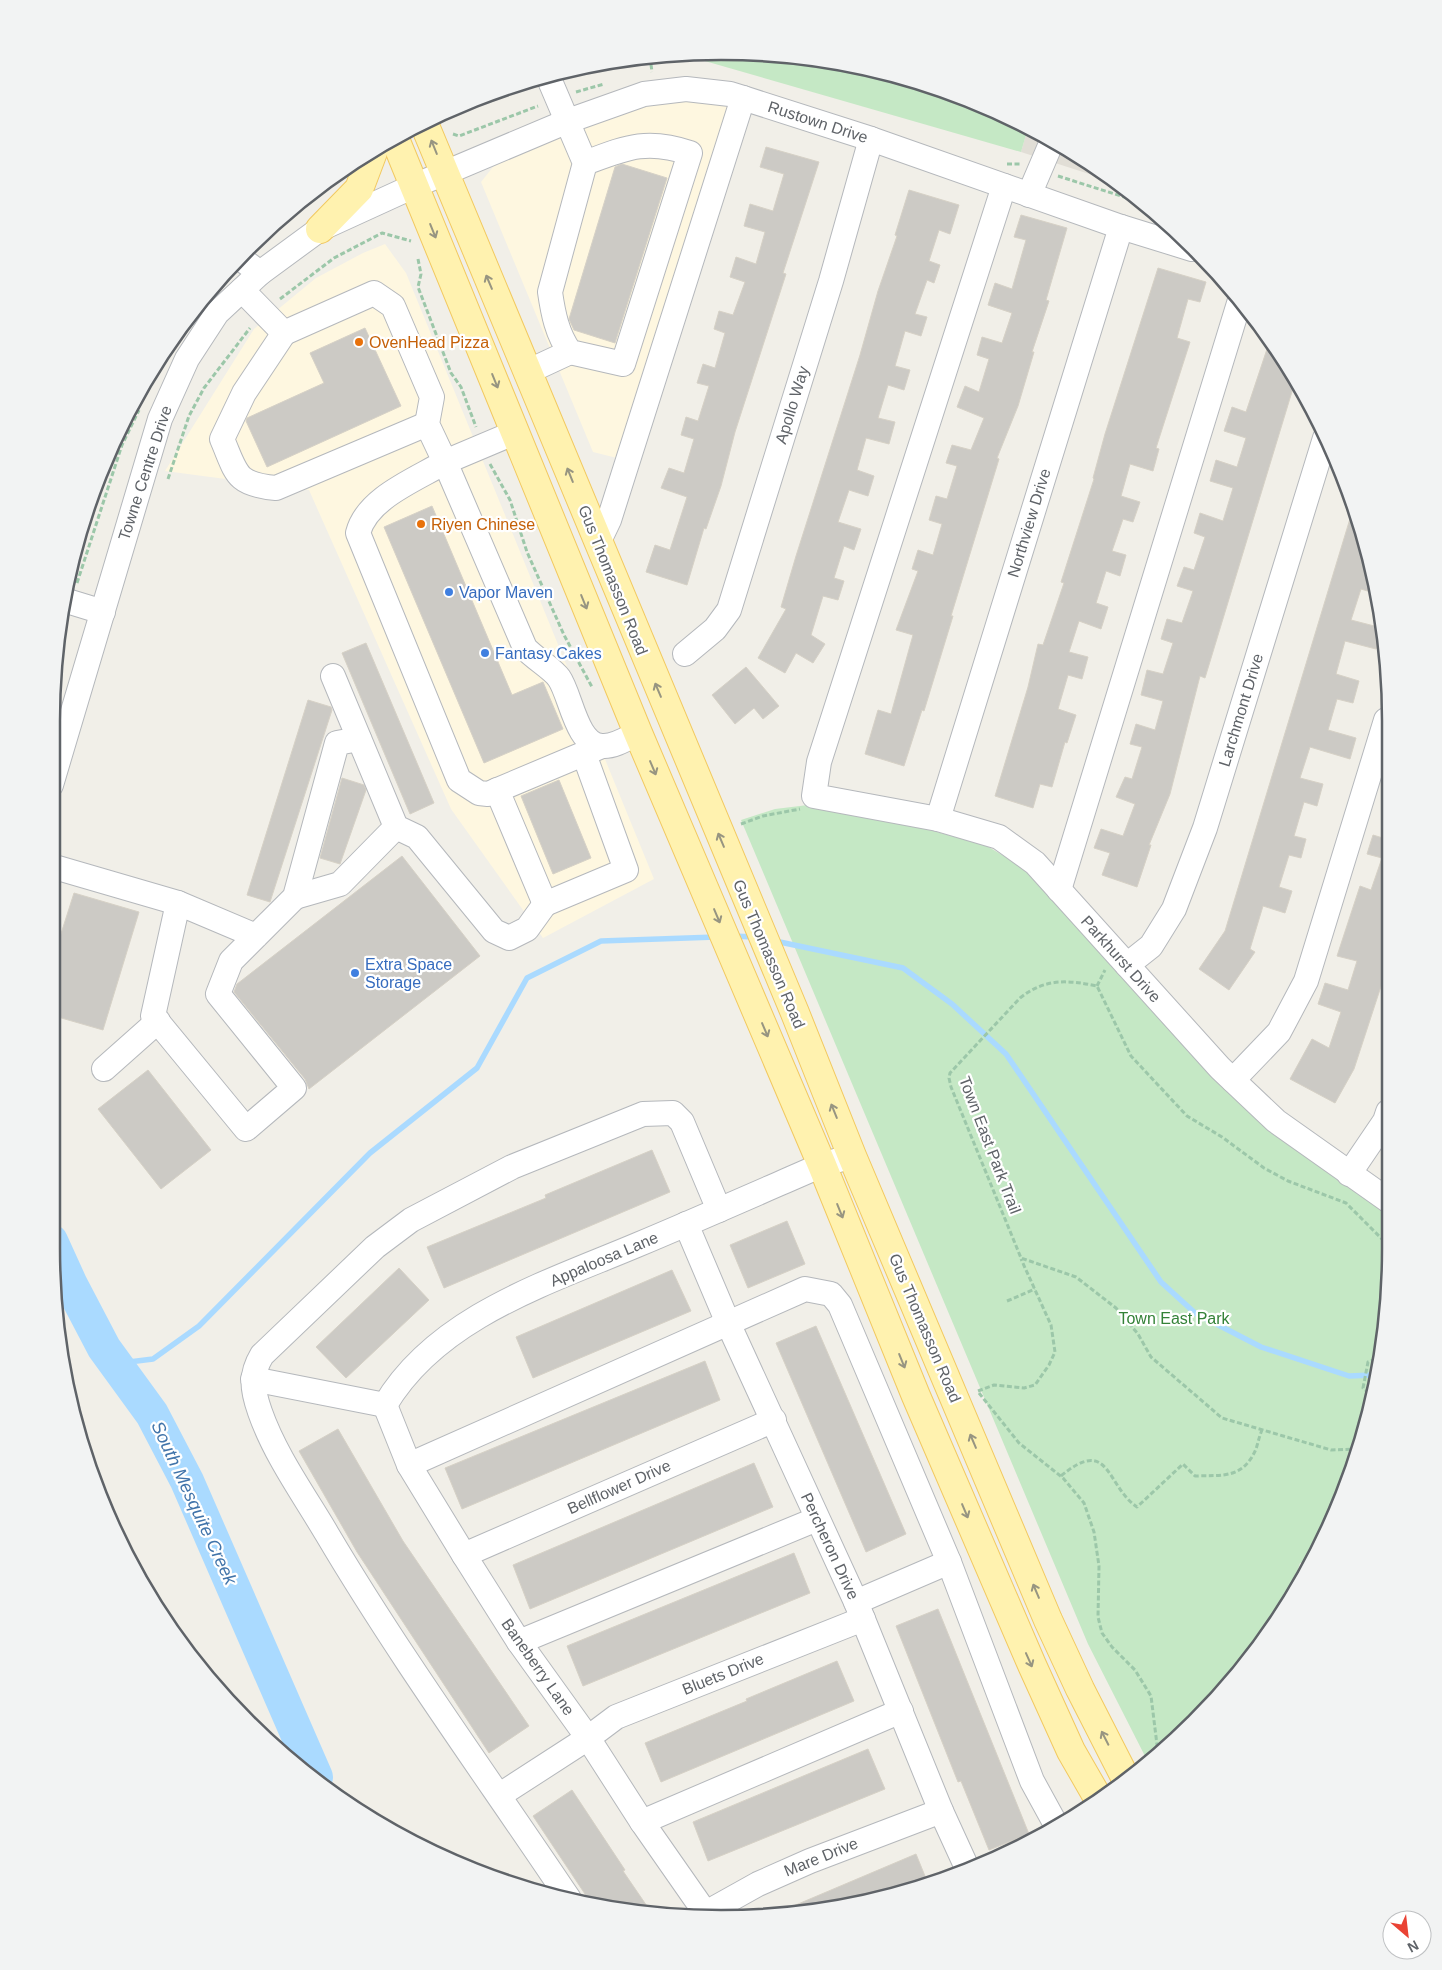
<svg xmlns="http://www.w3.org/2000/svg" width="1442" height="1970" font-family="Helvetica,sans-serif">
	<rect width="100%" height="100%" fill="#f1efe8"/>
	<g fill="#fef7e0">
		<polygon points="664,96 730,105 617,458 593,452 481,182 493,167 540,139"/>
		<polygon points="385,244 406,273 654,879 543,938 451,809 309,490 165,471 254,329 316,278 363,253"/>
		<polygon points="82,1445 154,1604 120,1545"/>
	</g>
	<polygon fill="#e1ded6" points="1028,128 1056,141 1111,181 1021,152"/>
	<g fill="#c5e8c5">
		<polygon points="677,53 808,57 936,87 1028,128 1021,152"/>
		<polygon points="808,805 873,814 987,846 1027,870 1274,1135 1389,1214 1389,1293 1355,1464 1309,1566 1300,1563 1288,1603 1225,1690 1148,1762 1088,1644 741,820 775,809"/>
	</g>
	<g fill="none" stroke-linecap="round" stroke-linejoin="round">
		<g stroke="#aadaff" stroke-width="5.5">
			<polyline points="733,936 753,937"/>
			<polyline points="775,941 903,968 952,1004 1006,1054 1161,1282 1195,1313 1261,1347 1349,1376 1373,1375"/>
			<polyline points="104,1348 129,1362 153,1359 199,1326 370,1153 477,1068 527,978 601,941 716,937"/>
		</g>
		<polyline stroke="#aadaff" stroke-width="34" points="51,1241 71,1285 104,1348 152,1414 187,1481 316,1777"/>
	</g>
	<g fill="#cccac5" stroke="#d6d1c6">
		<polygon points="766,147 819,162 783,273 786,274 735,432 721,486 706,529 704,528 687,585 646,572 655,545 670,550 687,497 661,488 669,468 684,473 694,439 681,435 686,417 698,421 709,386 697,383 703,364 715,368 725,333 714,329 719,311 733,315 745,282 730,277 736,257 756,264 765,232 744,226 750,204 773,211 784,174 760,167"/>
		<polygon points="622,164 667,178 615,343 574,330 569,319 615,167"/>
		<polygon points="909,190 959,205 950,234 939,230 929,261 940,265 934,283 927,280 915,314 927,317 921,336 905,331 895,366 910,370 904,390 888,385 878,418 895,422 889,444 866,438 857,470 874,476 868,496 849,490 838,522 861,529 854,550 844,546 834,578 844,581 838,600 823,596 811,635 825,644 813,663 796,653 785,673 758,658 786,609 781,607 796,556 860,355 878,291 897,236 895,235"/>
		<polygon points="1021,215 1067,228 1046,300 1049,301 1032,352 1034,352 1018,406 997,458 999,459 951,616 953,616 924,711 922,710 904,766 865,754 878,710 891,714 913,635 896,630 918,571 912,569 918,550 933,555 942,524 929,520 936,496 947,499 957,466 946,463 952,445 971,450 984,418 957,407 965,386 979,392 989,359 977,355 982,337 1002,343 1012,313 988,305 995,283 1012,289 1026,240 1014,237"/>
		<polygon points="1158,268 1206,282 1200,302 1188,299 1177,338 1190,342 1156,448 1159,449 1153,471 1130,464 1121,496 1140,502 1133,522 1123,519 1112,551 1126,555 1120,576 1106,571 1096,603 1108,607 1101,629 1079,621 1069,652 1088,657 1082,679 1068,675 1058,709 1076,715 1067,743 1065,742 1052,787 1040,784 1033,808 995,796 1028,687 1038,644 1043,645 1064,583 1061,582 1094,479 1093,478 1105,434"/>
		<polygon points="365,328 401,406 267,467 246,421 247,418 324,383 310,353"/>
		<polygon points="1269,343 1294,385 1205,678 1200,676 1170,794 1149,845 1151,845 1137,887 1102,875 1110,853 1094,848 1101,829 1123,836 1135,804 1116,797 1125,777 1132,779 1142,747 1130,744 1136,724 1155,730 1163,701 1141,695 1147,670 1163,674 1173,643 1161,639 1167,619 1182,623 1193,591 1177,586 1184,567 1194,570 1205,537 1194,533 1200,513 1223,521 1233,488 1210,481 1216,460 1237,467 1246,438 1224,431 1232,407 1246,412"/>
		<polygon points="432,506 512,695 543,682 563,729 484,763 384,527"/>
		<polygon points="1352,512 1374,593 1361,589 1351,620 1382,628 1376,649 1345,641 1336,674 1359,681 1353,703 1337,699 1328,730 1356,738 1350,759 1310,747 1300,778 1323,784 1317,806 1304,802 1294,836 1306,839 1301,858 1289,855 1279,887 1292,891 1285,913 1263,906 1250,949 1255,952 1229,990 1199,969 1225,931"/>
		<polygon points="366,643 434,803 410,814 342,653"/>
		<polygon points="746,667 779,706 763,719 754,708 735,724 712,695"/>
		<polygon points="308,700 331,707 332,710 270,902 247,895"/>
		<polygon points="342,778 364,785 366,790 340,864 320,858"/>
		<polygon points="559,780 591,858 553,874 521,796"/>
		<polygon points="1373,835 1386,839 1387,968 1354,1069 1335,1103 1290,1079 1312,1039 1329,1048 1341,1012 1318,1004 1325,983 1348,990 1357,961 1337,956 1360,886 1371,890 1382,858 1367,854"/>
		<polygon points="402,856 480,956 309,1089 305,1079 234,992 237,984"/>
		<polygon points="74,893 139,912 103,1030 51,1015 51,965"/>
		<polygon points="148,1070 211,1150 161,1189 98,1109"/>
		<polygon points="652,1150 670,1192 444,1288 427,1247 546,1198 545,1195"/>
		<polygon points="787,1221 805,1264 748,1288 730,1245"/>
		<polygon points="399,1268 429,1300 346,1378 316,1347"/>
		<polygon points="672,1270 691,1311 533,1378 516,1337"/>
		<polygon points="816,1326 906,1534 866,1552 776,1343"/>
		<polygon points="705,1361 720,1400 462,1509 445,1468"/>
		<polygon points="338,1429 403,1541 529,1726 489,1753 357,1552 299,1451"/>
		<polygon points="754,1463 773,1507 530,1609 513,1565"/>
		<polygon points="794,1553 810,1593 583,1686 567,1646"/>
		<polygon points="938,1609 1029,1834 989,1850 961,1781 958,1782 896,1626"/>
		<polygon points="837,1661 854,1701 661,1782 645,1743 747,1701 746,1699"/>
		<polygon points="868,1749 885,1789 708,1861 693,1822"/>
		<polygon points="572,1790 625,1870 623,1871 651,1912 593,1906 533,1816"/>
		<polygon points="916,1854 927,1881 808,1913 793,1914 791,1907"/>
	</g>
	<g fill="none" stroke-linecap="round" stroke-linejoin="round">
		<g stroke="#b5b8bc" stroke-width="26">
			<g id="minor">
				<path d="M547,74l38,89 -35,129c3,21 7,42 20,60l53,12 67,-211c-44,-15 -65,-5 -105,10"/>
				<polyline points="1004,186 819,762 814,796 938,819 999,837 1035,863 1220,1068 1276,1121 1389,1201"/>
				<polyline points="1029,195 1053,139"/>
				<polyline points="240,258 260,273"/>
				<path d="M242,290l42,43 90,-40 19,13 39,91 -5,27 18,38c-30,18 -78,36 -87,71l101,247 20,13 9,1 114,-48"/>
				<path d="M284,333l-40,60 -22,46c15,35 13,45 54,49l151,-64"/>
				<polyline points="527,372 570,352"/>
				<path d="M516,432l-71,30 80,186c9,10 28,21 34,30 12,17 17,67 43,68 12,1 26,-8 36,-13"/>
				<polyline points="598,543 609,520 743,98"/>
				<polyline points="67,601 103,612"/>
				<polyline points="685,654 715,629 729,610 831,281 871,139"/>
				<polyline points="333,676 396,827 417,837 494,931 509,938 527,929 545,904"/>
				<polyline points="51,785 160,419 187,359 217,313 260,273 320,229 414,186 568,121 644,94 686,89 730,94 743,98 871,139 1121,227 1192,249"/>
				<polyline points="497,790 545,904 626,870 584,754"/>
				<polyline points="938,819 1121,227"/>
				<polyline points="51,866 178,903"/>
				<polyline points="1059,890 1240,300"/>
				<polyline points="295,897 340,884 396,827"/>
				<polyline points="256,936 178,903 153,1016 246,1129 294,1088 218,994 231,961 295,897 337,743 359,739"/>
				<polyline points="1127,965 1151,946 1174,909 1205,828 1325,438"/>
				<polyline points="104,1069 158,1021"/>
				<polyline points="1233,1080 1279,1032 1306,981 1386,720"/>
				<polyline points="1349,1174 1385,1121 1388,1112"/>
				<polyline points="686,1224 728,1323 856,1602 941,1811 968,1870"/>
				<polyline points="253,1379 385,1405"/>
				<polyline points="385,1405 409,1465 464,1555 519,1642 588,1738 642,1822 709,1918"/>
				<path d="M385,1405c52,-88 162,-122 252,-160 62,-26 123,-53 185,-80l30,-9"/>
				<polyline points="409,1465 805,1289 831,1294 840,1305 949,1562 1032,1781 1055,1823"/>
				<polyline points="464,1555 774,1420"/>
				<polyline points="856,1602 949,1562"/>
				<polyline points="519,1642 817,1519"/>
				<polyline points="500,1795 588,1738 616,1717 863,1619"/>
				<polyline points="642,1822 901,1711"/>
				<path d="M569,1899c-81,-121 -168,-240 -242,-365 -23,-39 -52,-79 -67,-122 -8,-23 -10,-37 2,-57l113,-108 36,-27 101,-53 131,-53 30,-1 9,9 37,88"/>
				<polyline points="706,1913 758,1884 810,1861 941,1811"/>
			</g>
		</g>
		<g stroke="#f2c960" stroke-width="30">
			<g id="major">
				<polyline points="423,121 795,1013 852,1156 1048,1620 1080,1689 1127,1781"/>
				<polyline points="395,139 638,733 822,1165 916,1396 1032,1665 1071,1751 1098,1798"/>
				<polyline points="320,229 359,189 373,152"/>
			</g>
		</g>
		<g stroke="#9cc7a9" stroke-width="3" stroke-dasharray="5 2.5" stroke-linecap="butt">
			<polyline points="650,57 652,72"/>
			<polyline points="576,92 604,84"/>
			<polyline points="453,134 459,136 538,106"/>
			<polyline points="1007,164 1021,164"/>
			<polyline points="1058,176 1143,203"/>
			<polyline points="418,259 421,274 418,287 451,373 461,387 476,427"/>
			<polyline points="280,299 334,258 382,233 411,241"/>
			<polyline points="490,464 510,500 527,552 564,635 592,687"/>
			<polyline points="168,479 189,416 204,388 250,328"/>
			<polyline points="77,583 122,445 139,410"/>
			<polyline points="741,824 763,816 800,809"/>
			<polyline points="1097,986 1105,970"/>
			<polyline points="1007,1301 1035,1289"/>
			<polyline points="978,1391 994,1385 1024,1388 1035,1385 1049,1365 1055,1352 1051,1325 1021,1259"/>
			<polyline points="979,1393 1019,1443 1063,1478 1084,1503 1094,1532 1099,1566 1098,1617 1102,1633 1112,1647 1135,1670 1151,1696 1158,1753"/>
			<polyline points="1369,1393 1363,1388 1368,1362 1376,1359"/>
			<path d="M1358,1449l-27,1 -109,-32 -71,-61 -13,-23 -22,-26 -40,-31 -55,-19 -70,-171 -2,-9 1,-5 70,-75c25,-20 48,-18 77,-12l34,70 56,60 35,21 42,31 24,13 58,22 43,43"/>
			<path d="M1061,1476c49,-41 45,10 76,31l46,-43 12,12c28,-1 48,3 61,-27 2,-6 3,-12 6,-19"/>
		</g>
		<use href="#minor" stroke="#fff" stroke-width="24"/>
		<use href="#major" stroke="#fff2af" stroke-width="28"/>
	</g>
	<defs><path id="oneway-shaft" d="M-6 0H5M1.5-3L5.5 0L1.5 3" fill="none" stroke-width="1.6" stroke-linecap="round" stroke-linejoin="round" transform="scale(1.25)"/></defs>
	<g stroke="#979581">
		<use href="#oneway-shaft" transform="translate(434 147) rotate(-112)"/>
		<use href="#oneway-shaft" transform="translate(433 231) rotate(68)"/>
		<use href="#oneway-shaft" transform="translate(489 282) rotate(-113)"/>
		<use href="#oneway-shaft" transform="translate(495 381) rotate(68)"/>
		<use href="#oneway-shaft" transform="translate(570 475) rotate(-112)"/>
		<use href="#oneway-shaft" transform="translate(584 602) rotate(68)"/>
		<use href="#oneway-shaft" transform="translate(658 690) rotate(-113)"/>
		<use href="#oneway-shaft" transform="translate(653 768) rotate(67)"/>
		<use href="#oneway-shaft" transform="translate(721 840) rotate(-113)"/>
		<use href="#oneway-shaft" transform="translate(717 916) rotate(67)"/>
		<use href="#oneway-shaft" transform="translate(765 1030) rotate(67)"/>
		<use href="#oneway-shaft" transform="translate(834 1111) rotate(-112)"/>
		<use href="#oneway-shaft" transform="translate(840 1211) rotate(68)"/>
		<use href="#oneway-shaft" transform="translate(902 1361) rotate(68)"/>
		<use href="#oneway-shaft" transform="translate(973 1441) rotate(-113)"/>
		<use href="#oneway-shaft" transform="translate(965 1511) rotate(67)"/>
		<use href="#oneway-shaft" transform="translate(1036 1591) rotate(-113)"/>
		<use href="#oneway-shaft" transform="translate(1029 1660) rotate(66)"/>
		<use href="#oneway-shaft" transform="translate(1105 1738) rotate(-117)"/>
	</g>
	<g fill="#e8710a" stroke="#fff" stroke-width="2">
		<circle cx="359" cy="342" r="5"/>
		<circle cx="421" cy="524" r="5"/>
	</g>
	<g fill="#3f7fe0" stroke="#fff" stroke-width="2">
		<circle cx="449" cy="592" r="5"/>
		<circle cx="485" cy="653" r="5"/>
		<circle cx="355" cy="973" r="5"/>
	</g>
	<g text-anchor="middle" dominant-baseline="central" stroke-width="4.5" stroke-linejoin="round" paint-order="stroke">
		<g font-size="16" fill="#5f6368" stroke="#fff">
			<text transform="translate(818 122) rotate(18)">Rustown Drive</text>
			<text transform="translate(792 405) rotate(-73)">Apollo Way</text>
			<text transform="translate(145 473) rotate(-72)">Towne Centre Drive</text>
			<text transform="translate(1029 523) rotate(-73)">Northview Drive</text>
			<text transform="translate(613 580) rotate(68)">Gus Thomasson Road</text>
			<text transform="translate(1241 710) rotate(-73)">Larchmont Drive</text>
			<text transform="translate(769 954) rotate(67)">Gus Thomasson Road</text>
			<text transform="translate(1121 959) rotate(48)">Parkhurst Drive</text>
			<text transform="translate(990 1145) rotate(69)">Town East Park Trail</text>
			<text transform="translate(604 1259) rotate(-23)">Appaloosa Lane</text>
			<text transform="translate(925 1328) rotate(67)">Gus Thomasson Road</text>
			<text transform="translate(619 1487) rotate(-24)">Bellflower Drive</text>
			<text transform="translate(830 1546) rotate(65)">Percheron Drive</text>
			<text transform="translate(538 1667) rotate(55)">Baneberry Lane</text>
			<text transform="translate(723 1674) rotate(-22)">Bluets Drive</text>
			<text transform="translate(821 1857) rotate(-22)">Mare Drive</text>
		</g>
		<g font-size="16" fill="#c56008" stroke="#fff" text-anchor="start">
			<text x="369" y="342">OvenHead Pizza</text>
			<text x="431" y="524">Riyen Chinese</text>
		</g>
		<g font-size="16" fill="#366cbe" stroke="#fff" text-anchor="start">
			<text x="459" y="592">Vapor Maven</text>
			<text x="495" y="653">Fantasy Cakes</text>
			<text x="365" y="964">Extra Space<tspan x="365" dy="18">Storage</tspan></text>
		</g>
		<g font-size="16" fill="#348238" stroke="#fff">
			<text x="1174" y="1318">Town East Park</text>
		</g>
		<g font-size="18" font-style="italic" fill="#4174aa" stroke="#fff">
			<text transform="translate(194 1503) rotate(65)">South Mesquite Creek</text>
		</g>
	</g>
	<path d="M0 0H1442V1970H0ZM721 60H721A661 661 0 0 1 1382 721V1249A661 661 0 0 1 721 1910H721A661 661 0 0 1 60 1249V721A661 661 0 0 1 721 60Z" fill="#f2f3f3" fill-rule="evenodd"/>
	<path fill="none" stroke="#5f6368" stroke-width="2.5" d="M721 60H721A661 661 0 0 1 1382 721V1249A661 661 0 0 1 721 1910H721A661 661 0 0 1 60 1249V721A661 661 0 0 1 721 60Z"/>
	<g transform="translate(1407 1935) rotate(152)"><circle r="24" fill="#ffffff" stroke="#bfc1c3"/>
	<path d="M0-4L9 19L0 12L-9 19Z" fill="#ea4335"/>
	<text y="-8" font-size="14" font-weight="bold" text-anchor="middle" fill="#5f6368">N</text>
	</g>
</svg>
